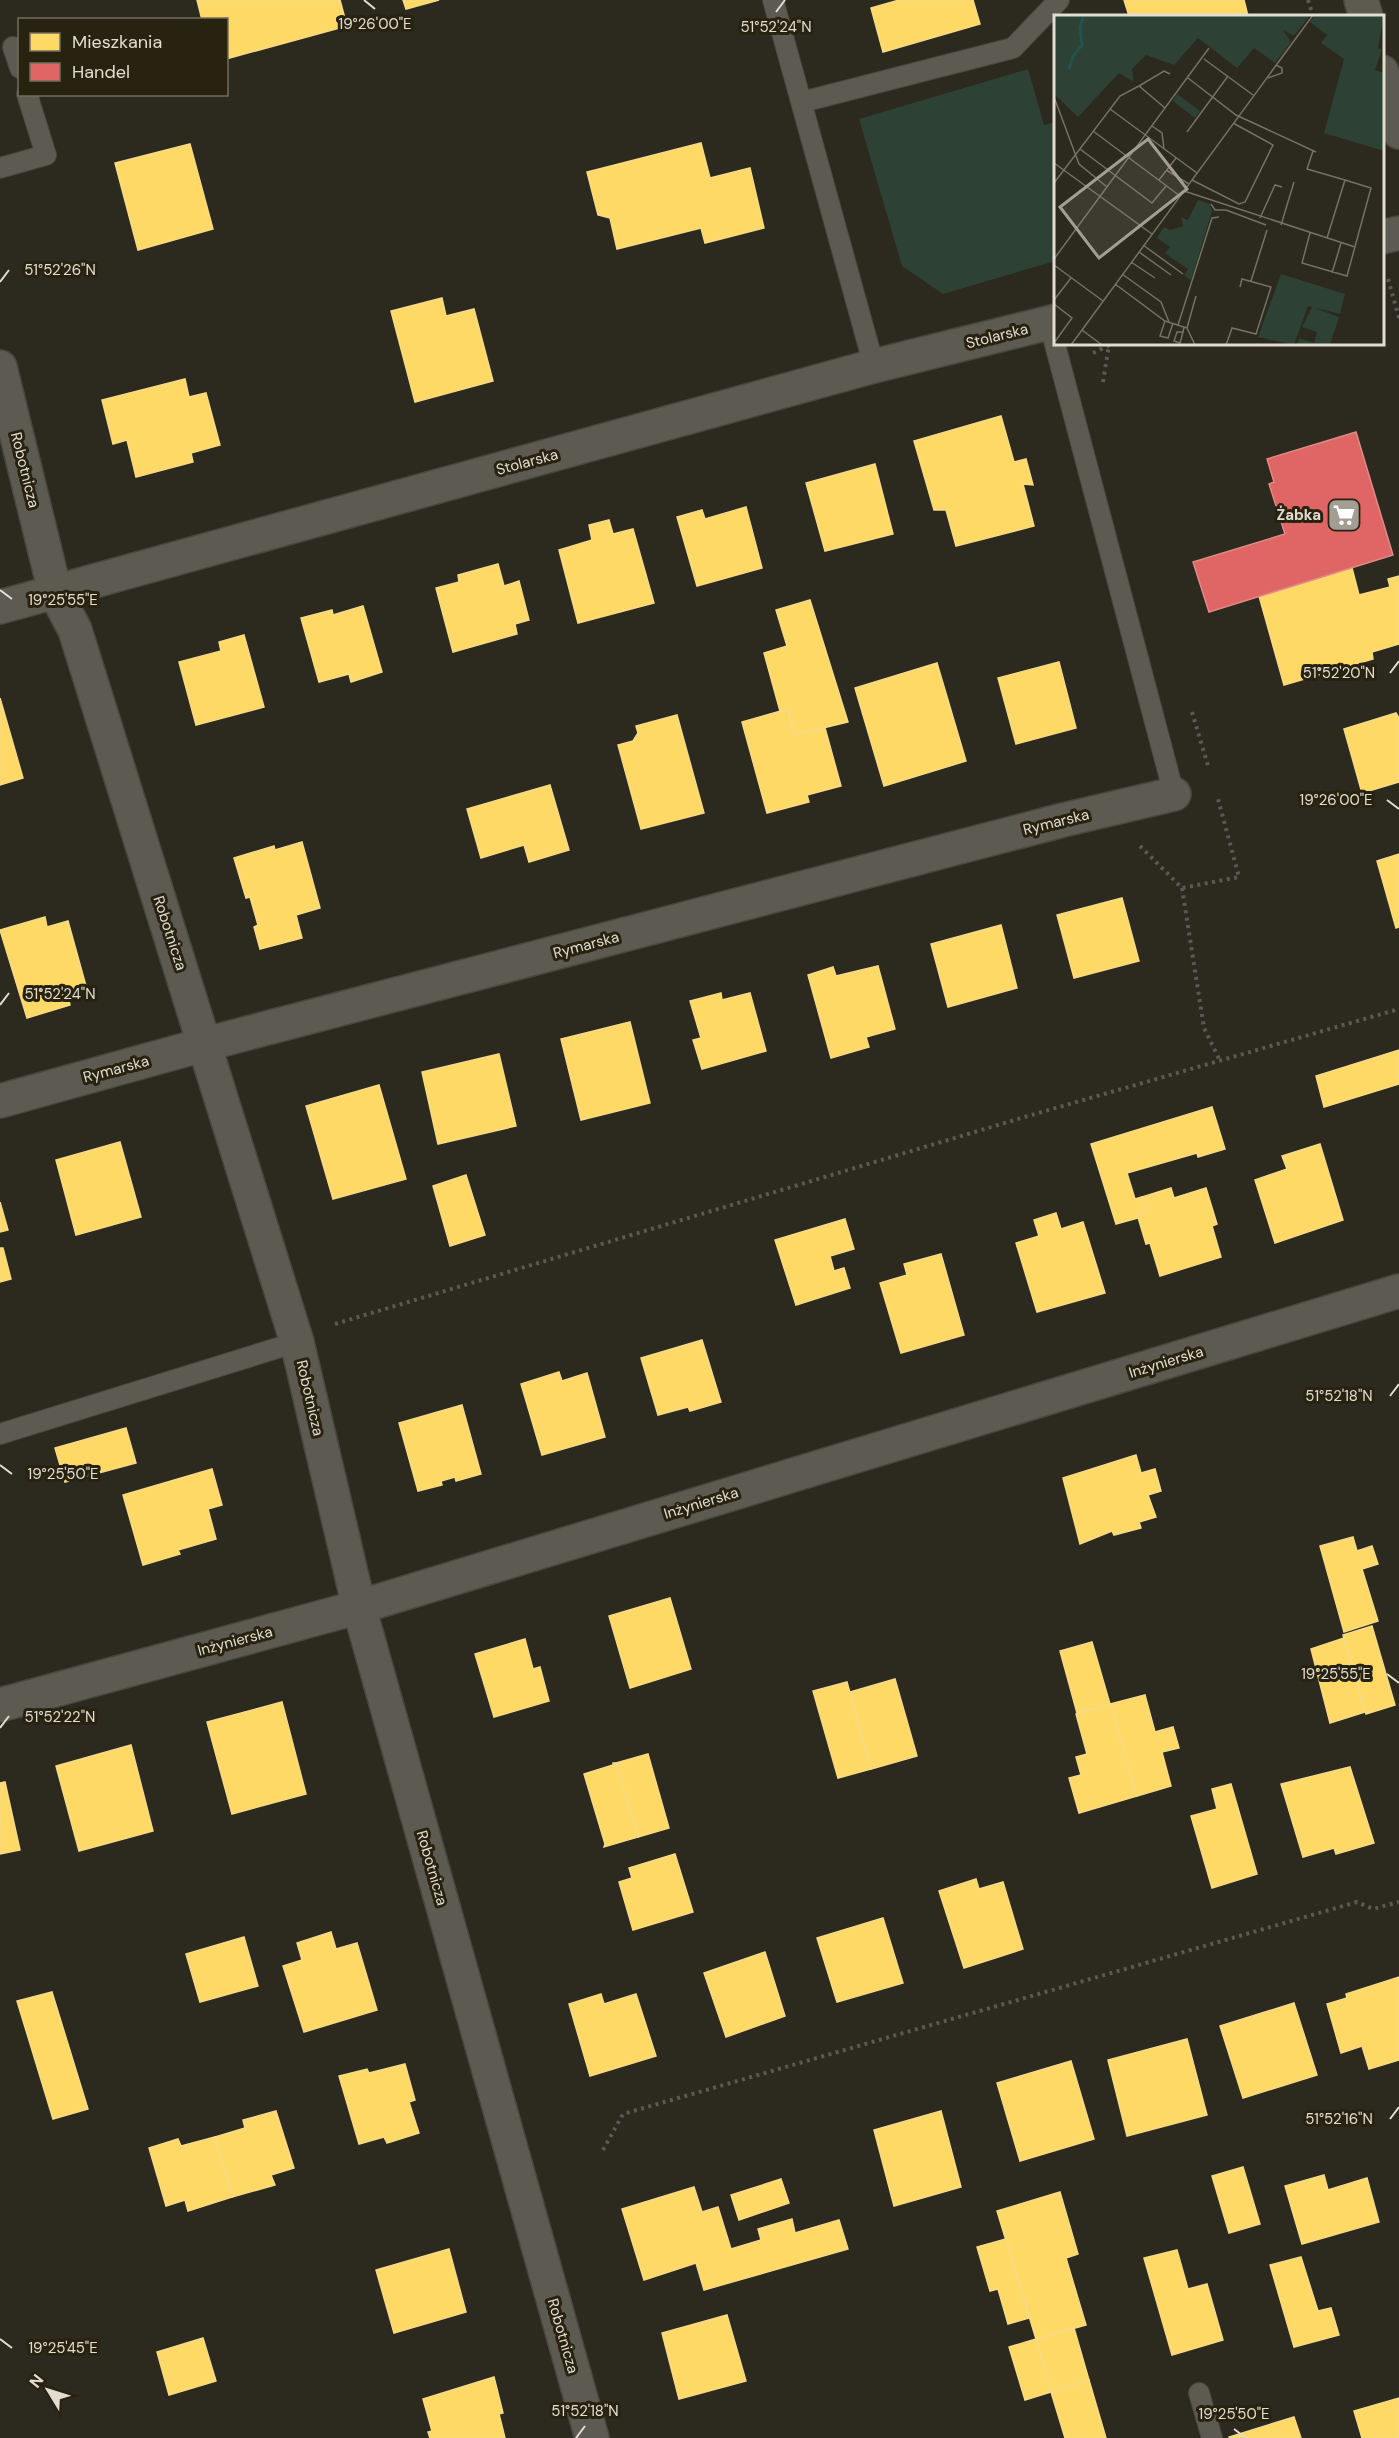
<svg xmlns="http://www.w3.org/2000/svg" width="1399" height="2438" font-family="'DM Sans',sans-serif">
	<rect width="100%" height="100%" fill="#2c291f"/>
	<polygon fill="#2e4135" points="1028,69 1044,125 1055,122 1055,261 943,294 902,266 859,119"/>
	<g fill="#ffd966" stroke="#f6da86" stroke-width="1.5">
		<polygon points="197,0 340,0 347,26 226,59 226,20 202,20"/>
		<polygon points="403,0 439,0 406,9"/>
		<polygon points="899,0 973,0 980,24 883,52 871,8"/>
		<polygon points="1124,0 1244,0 1248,16 1129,16"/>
		<polygon points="701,143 710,178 750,168 764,228 705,243 701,228 617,249 610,218 598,215 587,172"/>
		<polygon points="190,144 213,229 138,250 115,163"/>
		<polygon points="442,298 446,316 474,309 493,381 415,402 391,311"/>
		<polygon points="185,379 189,397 206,393 220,445 191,453 193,462 136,477 127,440 113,444 102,400"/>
		<polygon points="1001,416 1014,462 1026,459 1033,485 1023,484 1034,526 956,546 946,510 934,510 914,441"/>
		<polygon points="875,464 893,534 825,551 806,483"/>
		<polygon points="746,507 762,568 697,586 677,517 702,510 705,519"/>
		<polygon points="609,520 613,534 633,529 654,603 578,623 559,550 592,540 589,525"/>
		<polygon points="498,564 504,586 519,581 529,620 515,624 517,634 453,652 436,588 459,582 458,575"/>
		<polygon points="1352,568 1359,595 1390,587 1388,579 1399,576 1399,644 1372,652 1373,659 1284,685 1259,596"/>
		<polygon points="810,600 848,722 794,735 788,709 780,711 764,653 787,646 776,610"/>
		<polygon points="363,606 382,672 351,682 349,674 319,682 301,618 332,610 333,615"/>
		<polygon points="244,635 264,707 196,725 179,662 221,651 219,642"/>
		<polygon points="1059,662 1076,728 1016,744 998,678"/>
		<polygon points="937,663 966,761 884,786 855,688"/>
		<polygon points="0,698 23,778 0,785"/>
		<polygon points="788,709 794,735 825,728 841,786 807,795 809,802 767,813 742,722"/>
		<polygon points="1396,713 1399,718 1399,782 1362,793 1344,729"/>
		<polygon points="677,715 704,813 641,829 618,745 633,741 638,733 636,726"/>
		<polygon points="550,785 569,850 529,862 524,845 481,858 467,809"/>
		<polygon points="302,842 320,908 296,915 302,938 260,949 254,927 258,925 250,897 246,898 234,858 274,846 275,850"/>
		<polygon points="1399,854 1399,927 1396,928 1377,861"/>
		<polygon points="1122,898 1139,961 1074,978 1057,915"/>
		<polygon points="45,917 47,927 68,921 86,986 67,992 70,1005 27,1018 0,930"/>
		<polygon points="1001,925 1017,988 948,1007 931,944"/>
		<polygon points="878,966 895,1029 866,1037 869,1047 831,1058 808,975 833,967 836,976"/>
		<polygon points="721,993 722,1000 750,993 766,1051 702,1069 693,1040 701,1038 690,1001"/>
		<polygon points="630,1022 650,1103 581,1120 561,1039"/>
		<polygon points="1399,1050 1399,1084 1324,1107 1316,1076"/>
		<polygon points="499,1054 516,1126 438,1144 422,1072"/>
		<polygon points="379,1085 406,1179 333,1199 306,1106"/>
		<polygon points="1212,1107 1225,1149 1198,1157 1197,1153 1127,1173 1135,1199 1142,1197 1146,1211 1137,1214 1138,1218 1116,1224 1091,1144"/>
		<polygon points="120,1142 141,1217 76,1235 56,1160"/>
		<polygon points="1320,1144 1343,1220 1275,1243 1255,1180 1287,1169 1282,1156"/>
		<polygon points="466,1175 485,1235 450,1246 433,1186"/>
		<polygon points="1171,1188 1174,1198 1206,1188 1217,1224 1212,1226 1221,1257 1160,1276 1150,1243 1146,1244 1137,1214 1146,1211 1142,1197"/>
		<polygon points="0,1202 8,1230 0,1232"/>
		<polygon points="1056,1213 1061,1229 1083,1222 1105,1293 1037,1312 1016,1243 1039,1236 1034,1220"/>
		<polygon points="845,1219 854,1249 830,1256 834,1271 844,1268 850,1288 796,1305 775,1240"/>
		<polygon points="0,1248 3,1248 11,1279 0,1282"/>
		<polygon points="941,1254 964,1335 901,1353 880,1283 907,1275 904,1264"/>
		<polygon points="702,1340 721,1402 690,1411 688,1407 658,1415 641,1358"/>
		<polygon points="559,1372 562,1381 587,1373 605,1437 542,1455 521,1384"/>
		<polygon points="462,1405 481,1474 456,1481 455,1477 441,1481 442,1485 418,1491 399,1423"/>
		<polygon points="126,1428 136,1463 65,1482 55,1448"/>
		<polygon points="1136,1455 1141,1473 1155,1469 1161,1491 1148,1495 1156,1517 1139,1522 1141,1528 1114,1535 1112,1531 1080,1544 1063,1478"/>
		<polygon points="212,1469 222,1505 208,1509 216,1539 178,1550 180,1554 143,1565 123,1495"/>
		<polygon points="1353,1537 1357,1551 1372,1546 1378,1564 1362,1569 1378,1621 1344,1632 1320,1546"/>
		<polygon points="670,1598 691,1669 630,1688 609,1616"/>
		<polygon points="1372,1626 1395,1705 1366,1714 1343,1635"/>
		<polygon points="1344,1638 1365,1712 1330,1723 1311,1649"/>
		<polygon points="525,1639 533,1669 540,1667 549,1701 494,1717 475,1654"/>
		<polygon points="1092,1642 1110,1704 1077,1713 1060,1651"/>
		<polygon points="895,1679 917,1756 871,1769 850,1692"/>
		<polygon points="847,1682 871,1769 838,1778 813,1691"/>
		<polygon points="1145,1695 1155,1732 1173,1727 1179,1748 1162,1752 1171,1786 1137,1796 1110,1704"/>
		<polygon points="282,1702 306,1794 232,1814 207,1722"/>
		<polygon points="1110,1704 1137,1796 1079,1813 1069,1778 1081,1775 1076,1757 1087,1754 1076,1714"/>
		<polygon points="131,1745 153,1831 79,1851 56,1766"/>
		<polygon points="648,1754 669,1828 638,1837 616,1763"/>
		<polygon points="613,1763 616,1763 638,1837 604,1847 605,1844 584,1774 613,1765"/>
		<polygon points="1350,1767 1374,1843 1336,1854 1334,1848 1303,1857 1281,1784"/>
		<polygon points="5,1782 20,1850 0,1854 0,1783"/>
		<polygon points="1231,1784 1257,1874 1212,1888 1191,1816 1217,1809 1212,1789"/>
		<polygon points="675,1854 693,1912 633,1930 619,1882 632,1878 629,1868"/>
		<polygon points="976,1879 979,1889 1003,1882 1023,1949 964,1968 939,1891"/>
		<polygon points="883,1918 903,1983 837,2002 817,1938"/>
		<polygon points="331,1932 336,1949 357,1943 377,2010 304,2032 283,1966 302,1960 297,1943"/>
		<polygon points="244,1937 258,1986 200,2002 186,1954"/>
		<polygon points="765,1952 785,2016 726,2037 704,1973"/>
		<polygon points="1399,1977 1399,2060 1369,2069 1362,2046 1341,2053 1327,2004 1347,1998 1346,1994"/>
		<polygon points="52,1992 88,2109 53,2119 17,2001"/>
		<polygon points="601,1994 604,2004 636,1994 656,2056 590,2076 569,2004"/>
		<polygon points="1294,2003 1317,2075 1243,2098 1220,2026"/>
		<polygon points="1187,2039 1207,2115 1127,2136 1108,2060"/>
		<polygon points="1071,2061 1094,2139 1020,2161 997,2083"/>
		<polygon points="405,2064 415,2100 409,2102 419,2133 387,2143 384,2137 359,2144 339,2076 367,2069 369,2073"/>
		<polygon points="276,2111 294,2168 271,2175 275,2185 232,2197 215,2137 245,2128 243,2120"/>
		<polygon points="941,2111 961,2187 894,2206 874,2130"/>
		<polygon points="215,2137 232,2197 188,2211 185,2200 166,2206 149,2148 178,2139 181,2146"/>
		<polygon points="1243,2167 1260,2224 1229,2233 1212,2176"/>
		<polygon points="1324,2175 1328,2190 1367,2178 1379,2222 1302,2244 1285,2186"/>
		<polygon points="781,2179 789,2203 739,2220 731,2195"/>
		<polygon points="694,2187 702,2212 718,2207 731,2249 761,2240 758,2229 792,2219 795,2233 839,2220 848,2249 704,2290 696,2263 644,2280 622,2209"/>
		<polygon points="1060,2192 1078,2254 1066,2258 1086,2325 1036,2339 997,2211"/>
		<polygon points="1006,2239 1029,2318 1008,2324 998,2289 990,2291 977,2247"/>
		<polygon points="449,2249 466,2312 394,2333 376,2270"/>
		<polygon points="1177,2250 1188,2289 1207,2284 1223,2340 1172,2355 1144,2258"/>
		<polygon points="1301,2257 1318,2311 1331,2308 1339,2335 1294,2347 1270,2265"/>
		<polygon points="727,2315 746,2381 679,2399 662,2333"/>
		<polygon points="1074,2328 1089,2380 1051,2392 1036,2339"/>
		<polygon points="203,2338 216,2381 169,2395 157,2352"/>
		<polygon points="1036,2339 1051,2392 1025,2400 1009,2347"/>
		<polygon points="494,2377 503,2413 499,2414 505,2438 430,2438 428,2432 432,2431 423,2399"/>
		<polygon points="1089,2380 1106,2438 1065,2438 1051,2392"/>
		<polygon points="1399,2398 1399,2438 1362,2438 1354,2411"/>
		<polygon points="1294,2417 1301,2438 1230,2438 1229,2437"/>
	</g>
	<polygon fill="#e06666" stroke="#e08a86" stroke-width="1.5" points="1356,432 1393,555 1209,612 1193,562 1285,534 1269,484 1274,482 1267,459"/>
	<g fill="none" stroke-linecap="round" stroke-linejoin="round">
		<g stroke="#49463d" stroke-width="22">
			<g id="service">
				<polyline points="773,0 874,366"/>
				<polyline points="13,47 20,68"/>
				<polyline points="802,102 1013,48 1059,0"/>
				<polyline points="0,168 46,155 27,94"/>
				<polyline points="1049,322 1174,794"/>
				<polyline points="0,1434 297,1342"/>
				<polyline points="1199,2393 1212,2438"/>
			</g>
		</g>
		<g stroke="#49463d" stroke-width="36">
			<g id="minor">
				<polyline points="1382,237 1399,233"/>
				<polyline points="0,367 55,592 75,630 297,1342 359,1607 592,2438"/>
				<polyline points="0,607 874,366 1056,321"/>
				<polyline points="0,1101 206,1044 1063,820 1174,794"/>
				<polyline points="0,1705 359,1607 1399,1291"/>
			</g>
		</g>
		<g stroke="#49463d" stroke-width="36">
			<g id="tertiary">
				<polyline points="1361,0 1366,16"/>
				<polyline points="1382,72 1399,132"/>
			</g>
		</g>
		<g stroke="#5c5952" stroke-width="4" stroke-dasharray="3 4.5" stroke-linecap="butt">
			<polyline points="1308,0 1313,16"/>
			<polyline points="1388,279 1399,318"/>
			<polyline points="1093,353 1112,344"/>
			<polyline points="1103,382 1109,345"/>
			<polyline points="1192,712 1209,769"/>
			<polyline points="1140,846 1182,888 1239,877 1218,799"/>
			<polyline points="1182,888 1204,1028 1220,1061"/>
			<polyline points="335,1324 1028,1116 1399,1009"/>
			<polyline points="603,2150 623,2114 1357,1902 1373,1909 1399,1902"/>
		</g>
		<use href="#service" stroke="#5d5a52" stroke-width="20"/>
		<use href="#minor" stroke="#5d5a52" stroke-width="33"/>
		<use href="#tertiary" stroke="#5d5a52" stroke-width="33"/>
	</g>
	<path fill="none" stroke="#e1ddd1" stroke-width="2" d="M364,0l11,9M776,12l9,-12M0,282l9,-12M0,590l12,9M1390,673l9,-12M1387,800l12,9M0,1005l9,-12M1390,1396l9,-12M0,1465l12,9M1387,1674l12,9M0,1728l9,-12M1390,2119l9,-12M0,2339l12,9M1234,2429l12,9M576,2438l9,-12"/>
	<defs>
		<g id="supermarket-square" transform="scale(1.725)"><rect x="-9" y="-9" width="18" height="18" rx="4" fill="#a29e93" stroke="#282210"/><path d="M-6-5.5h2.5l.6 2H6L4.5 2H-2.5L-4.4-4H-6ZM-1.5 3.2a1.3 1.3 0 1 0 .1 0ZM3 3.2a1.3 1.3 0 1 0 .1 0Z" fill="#fff"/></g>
	</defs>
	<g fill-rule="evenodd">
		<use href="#supermarket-square" x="1344" y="515"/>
	</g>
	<g text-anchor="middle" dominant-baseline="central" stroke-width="6" stroke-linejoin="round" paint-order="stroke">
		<g font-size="15" fill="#e1ddd1" stroke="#282210">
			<text transform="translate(997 336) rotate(-14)">Stolarska</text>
			<text transform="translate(527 462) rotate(-15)">Stolarska</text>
			<text transform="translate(25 470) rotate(76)">Robotnicza</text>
			<text transform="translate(1056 822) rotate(-14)">Rymarska</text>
			<text transform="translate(170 933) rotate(72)">Robotnicza</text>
			<text transform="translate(586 945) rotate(-15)">Rymarska</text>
			<text transform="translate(116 1069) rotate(-15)">Rymarska</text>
			<text transform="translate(1166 1362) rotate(-17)">Inżynierska</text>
			<text transform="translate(310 1398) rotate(77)">Robotnicza</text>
			<text transform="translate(701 1503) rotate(-17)">Inżynierska</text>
			<text transform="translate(235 1641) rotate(-15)">Inżynierska</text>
			<text transform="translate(432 1868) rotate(74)">Robotnicza</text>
			<text transform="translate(563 2336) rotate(74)">Robotnicza</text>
		</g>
		<g font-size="15" font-weight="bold" fill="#e1ddd1" stroke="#282210" text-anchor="end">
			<text x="1321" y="515">Żabka</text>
		</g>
	</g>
	<g transform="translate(1054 15)">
		<rect width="330" height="330" fill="#2c291f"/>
		<path d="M0,0h256l-16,21 -11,-6 8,12 -16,21 -21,-15 -17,20 -39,-30 -24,27 -28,-10 -14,14 2,13 -15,-9 -41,44 -24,-23zM261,0h69l-6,33 4,2 -7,20 9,3v78l-60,-18 20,-74 -23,-16 6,-8 -17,-13zM123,79l23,17 -5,7 -22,-17zM144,185l12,4 2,7 -21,69 -7,-4 4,-7 -23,-16 5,-6 -13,-9 7,-11 6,3 13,-4 -2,-9 7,3zM227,259l64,20 -5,20 -32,-8 -14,39 -36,-8zM258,292l27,10 -9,28h-33l2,-7 15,5 3,-11 -15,-5z" fill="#2e4135"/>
		<path fill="none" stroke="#255152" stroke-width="3" d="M15,54l4,-13 9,-11 -2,-18 4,-12"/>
		<path fill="none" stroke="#747166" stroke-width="1.5" d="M150,44l49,36M134,63l48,37 80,37M214,63l14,-5v-5l-6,-3M85,71l25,-15 6,3M0,82l25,67 28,23M56,94l87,64M98,111l10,7 2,16M39,116l87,65M133,117l41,-56M26,134l72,54 14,-17M259,136l-6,18 38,11M0,148l98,71M112,155l23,14M105,165l17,-22M138,165l47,24 6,-2 28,-57 -40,-22M0,168l66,-87 19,-10 26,22M130,176l171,56M157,189l4,6h11l40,15M206,203l15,-33 7,2M227,210l13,-43M256,218l-8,30 45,13 24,-88 -26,-8 -18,58M89,230l40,29M85,237l32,23M0,244l155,-211M77,247l24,16M0,250l49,36M278,258l9,-30M68,259l39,28 8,20M197,266l16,-51M61,269l50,37 22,7 9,-32M0,285l17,-22M0,289l18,14 -18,25M111,306l-5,15 8,2 5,-15M124,310l34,-107 7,-1M133,313l8,17M28,315l20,15M129,317h-6l-3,9 6,2 3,-11 1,-5M17,330l242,-330M172,330l6,-17 24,6 15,-47 -29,-8 -2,8"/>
		<path fill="#a29e93" fill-opacity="0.15" stroke="#a29e93" stroke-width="3" d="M94,124l39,50 -88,69 -39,-51z"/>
		<rect width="330" height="330" fill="none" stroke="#e1ddd1" stroke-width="3"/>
	</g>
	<g font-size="15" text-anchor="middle" fill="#e1ddd1" stroke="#282210" stroke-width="6" stroke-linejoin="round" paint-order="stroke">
		<text x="375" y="29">19°26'00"E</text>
		<text x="776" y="32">51°52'24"N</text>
		<text x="60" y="275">51°52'26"N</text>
		<text x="63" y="605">19°25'55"E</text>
		<text x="1339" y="678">51°52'20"N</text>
		<text x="1336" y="805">19°26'00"E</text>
		<text x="60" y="999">51°52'24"N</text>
		<text x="1339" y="1401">51°52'18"N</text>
		<text x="63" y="1479">19°25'50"E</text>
		<text x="1336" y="1679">19°25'55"E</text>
		<text x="60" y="1722">51°52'22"N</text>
		<text x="1339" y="2124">51°52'16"N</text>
		<text x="63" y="2353">19°25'45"E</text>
		<text x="585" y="2416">51°52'18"N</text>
		<text x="1234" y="2419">19°25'50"E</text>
	</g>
	<rect x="18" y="18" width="210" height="78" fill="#282210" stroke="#726d5d" stroke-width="1.5"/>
	<rect x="30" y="33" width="30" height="18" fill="#ffd966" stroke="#726d5d" stroke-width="1.5"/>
	<text x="72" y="48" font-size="18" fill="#e1ddd1">Mieszkania</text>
	<rect x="30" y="63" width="30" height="18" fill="#e06666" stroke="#726d5d" stroke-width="1.5"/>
	<text x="72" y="78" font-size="18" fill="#e1ddd1">Handel</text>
	<g transform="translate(48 2390) rotate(308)" stroke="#282210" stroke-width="4.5" paint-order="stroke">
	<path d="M0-4.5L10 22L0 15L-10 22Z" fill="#e1ddd1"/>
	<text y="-9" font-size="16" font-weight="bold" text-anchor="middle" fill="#e1ddd1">N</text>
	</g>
</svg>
